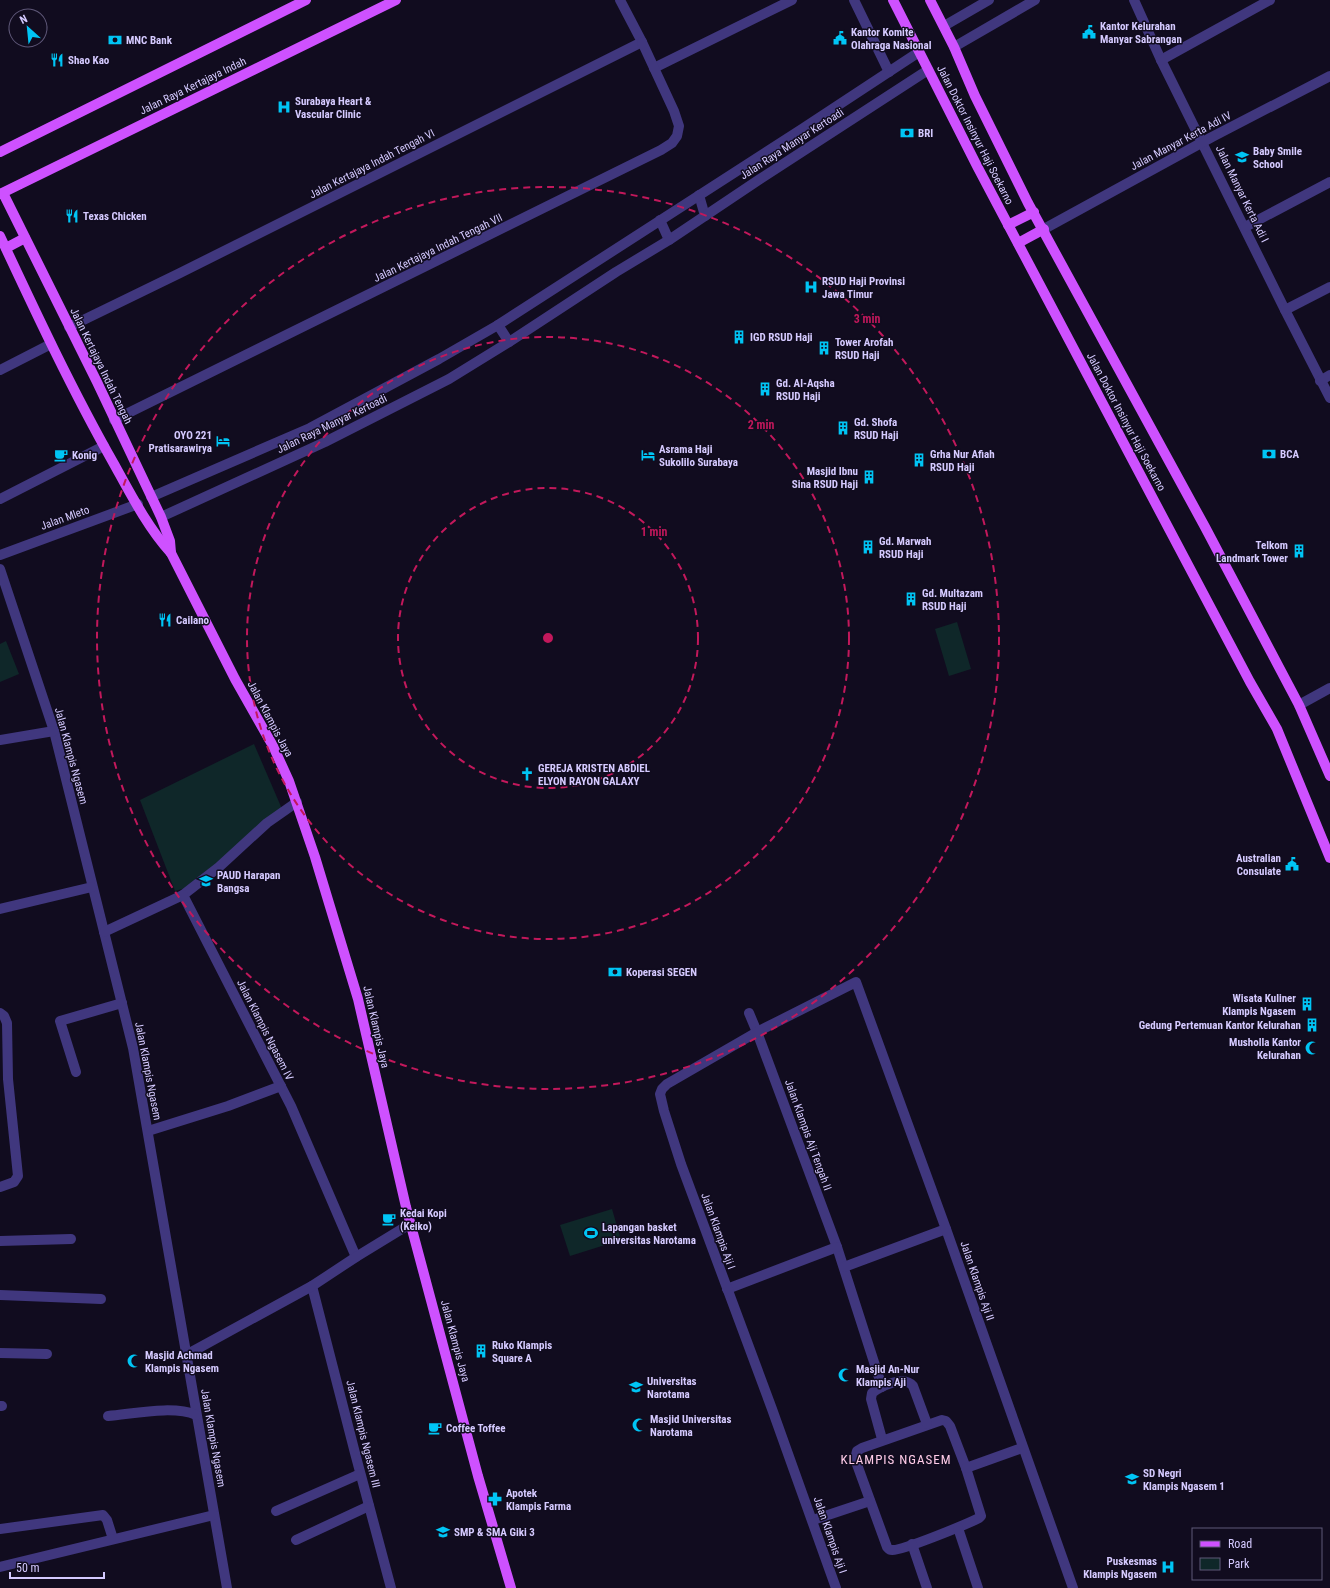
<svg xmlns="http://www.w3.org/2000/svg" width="1330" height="1588" font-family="'Roboto Condensed',sans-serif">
	<rect width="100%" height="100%" fill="#110c1f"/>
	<g fill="#0f2729">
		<polygon points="957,622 971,669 949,676 935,629"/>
		<polygon points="6,641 19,674 0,682 0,644"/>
		<polygon points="254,744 282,809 186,888 175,891 140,800"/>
		<polygon points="612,1209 621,1240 570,1256 560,1225"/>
	</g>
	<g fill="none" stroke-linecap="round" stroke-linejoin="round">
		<g stroke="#40377e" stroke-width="10">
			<polyline points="854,0 889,72"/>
			<polyline points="1134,0 1161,60 1285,310 1330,398"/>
			<polyline points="944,26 989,0"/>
			<polyline points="954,47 1035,0"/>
			<polyline points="1161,60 1270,0"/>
			<polyline points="654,68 792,0"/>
			<polyline points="699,195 705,216"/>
			<polyline points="660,220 669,240"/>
			<polyline points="1245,227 1330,182"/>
			<polyline points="1044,229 1212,137 1330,76"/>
			<polyline points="1285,310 1330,287"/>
			<polyline points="498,325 509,342"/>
			<polyline points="69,327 180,273 642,42 620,0"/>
			<polyline points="0,370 51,344"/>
			<polyline points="1320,381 1330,375"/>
			<polyline points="114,420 661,150 672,143 677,136 679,126 674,111 642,42"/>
			<polyline points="151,497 310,428 439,359 498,325 802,129 919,52"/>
			<polyline points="0,499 104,446"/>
			<polyline points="161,517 325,442 449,379 509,342 616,272 669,240 760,179 928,70"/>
			<polyline points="0,555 138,504"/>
			<polyline points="0,569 54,731 133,1048 227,1588"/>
			<polyline points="1299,705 1330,688"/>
			<polyline points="0,740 54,731"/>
			<polyline points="183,895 219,867 267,823 297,802"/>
			<polyline points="0,909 92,887"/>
			<polyline points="104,932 183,895 291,1106 356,1257"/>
			<polyline points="0,1013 4,1016 7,1023 8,1079 18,1176 14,1182 0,1187"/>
			<polyline points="749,1013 757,1032 837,1247 882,1387"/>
			<polyline points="76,1072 60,1021 122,1003"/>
			<polyline points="148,1131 228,1106 281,1086"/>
			<polyline points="0,1241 71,1239"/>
			<polyline points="844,1267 946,1229"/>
			<polyline points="312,1286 355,1453 391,1588"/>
			<polyline points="727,1289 837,1247"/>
			<polyline points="0,1295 101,1299"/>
			<polyline points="0,1353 47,1354"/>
			<polyline points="186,1355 312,1286 356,1257 410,1224"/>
			<polyline points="0,1406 2,1406"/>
			<path d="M108,1416c25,-2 65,-11 88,-1"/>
			<path d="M942,1420l4,1 4,5 16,42 15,48 -2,2c-12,6 -77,33 -87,32 -3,0 -3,-1 -5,-3l-32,-88 2,-8 5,-3z"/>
			<path d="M882,1439l-11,-40 1,-6c9,-7 32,-18 41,-7l14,38"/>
			<polyline points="966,1468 1022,1448"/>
			<polyline points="276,1511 360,1474"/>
			<polyline points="813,1520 870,1501"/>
			<polyline points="958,1528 978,1588"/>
			<polyline points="0,1529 103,1515 107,1520 113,1539"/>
			<polyline points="296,1540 369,1506"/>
			<polyline points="912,1544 927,1588"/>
			<polyline points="0,1567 214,1515"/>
			<polyline points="836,1588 772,1409 681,1164 664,1111 660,1094 662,1089 667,1084 757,1032 856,982 946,1229 1073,1588"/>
		</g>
		<g stroke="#ce51ff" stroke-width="10">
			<polyline points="893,0 977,166 1250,682 1277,729 1330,858"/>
			<polyline points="930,0 954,47 975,96 1028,203 1205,527 1299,705 1330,776"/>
			<polyline points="0,152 306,0"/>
			<polyline points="3,193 97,382 161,517 170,541 171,553"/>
			<polyline points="0,194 396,0"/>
			<polyline points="1008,225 1034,212"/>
			<path d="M0,236c36,77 72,154 114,228 16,29 34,64 57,89l64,126 38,67 16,35 26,76 43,142 48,208 72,269 33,112"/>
			<polyline points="1018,243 1044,229"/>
			<polyline points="6,248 25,238"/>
		</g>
	</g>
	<g fill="none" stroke="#c2185b" stroke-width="2" stroke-dasharray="7 5">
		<circle cx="548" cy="638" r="150"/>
		<circle cx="548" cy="638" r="301"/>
		<circle cx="548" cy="638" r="451"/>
	</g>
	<defs>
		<g id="civic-bare" transform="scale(1.08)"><path d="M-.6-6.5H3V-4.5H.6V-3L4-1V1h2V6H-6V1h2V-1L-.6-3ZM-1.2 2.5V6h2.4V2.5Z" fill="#00c5f5" stroke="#110c1f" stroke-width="2.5" paint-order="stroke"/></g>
		<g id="bank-bare" transform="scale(1.08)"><path d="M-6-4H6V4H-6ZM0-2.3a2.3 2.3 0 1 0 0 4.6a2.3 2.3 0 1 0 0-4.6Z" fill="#00c5f5" stroke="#110c1f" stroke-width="2.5" paint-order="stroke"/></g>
		<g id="restaurant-bare" transform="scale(1.08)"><path d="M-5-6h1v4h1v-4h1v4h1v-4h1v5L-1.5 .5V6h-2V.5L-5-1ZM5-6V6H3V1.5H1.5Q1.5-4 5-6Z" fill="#00c5f5" stroke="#110c1f" stroke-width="2.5" paint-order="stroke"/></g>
		<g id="hospital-bare" transform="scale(1.08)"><path d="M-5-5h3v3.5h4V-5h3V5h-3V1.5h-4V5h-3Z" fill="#00c5f5" stroke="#110c1f" stroke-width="2.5" paint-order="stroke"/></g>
		<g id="school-bare" transform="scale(1.08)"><path d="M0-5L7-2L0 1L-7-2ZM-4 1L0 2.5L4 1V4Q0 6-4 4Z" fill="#00c5f5" stroke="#110c1f" stroke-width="2.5" paint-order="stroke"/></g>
		<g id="building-bare" transform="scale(1.08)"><path d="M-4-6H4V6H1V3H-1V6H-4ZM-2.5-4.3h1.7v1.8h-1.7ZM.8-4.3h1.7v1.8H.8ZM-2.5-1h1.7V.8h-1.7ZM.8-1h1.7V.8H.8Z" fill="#00c5f5" stroke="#110c1f" stroke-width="2.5" paint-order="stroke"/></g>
		<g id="hotel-bare" transform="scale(1.08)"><path d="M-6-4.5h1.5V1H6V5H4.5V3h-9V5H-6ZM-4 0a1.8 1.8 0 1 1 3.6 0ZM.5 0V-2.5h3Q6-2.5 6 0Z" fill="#00c5f5" stroke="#110c1f" stroke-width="2.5" paint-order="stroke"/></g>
		<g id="cafe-bare" transform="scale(1.08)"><path d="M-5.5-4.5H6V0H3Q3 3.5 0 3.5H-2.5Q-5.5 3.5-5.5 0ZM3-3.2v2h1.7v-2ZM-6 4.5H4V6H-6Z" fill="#00c5f5" stroke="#110c1f" stroke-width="2.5" paint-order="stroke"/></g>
		<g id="church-bare" transform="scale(1.08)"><path d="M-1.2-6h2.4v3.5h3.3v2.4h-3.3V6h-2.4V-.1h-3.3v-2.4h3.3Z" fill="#00c5f5" stroke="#110c1f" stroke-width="2.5" paint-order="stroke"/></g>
		<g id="mosque-bare" transform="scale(1.08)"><path d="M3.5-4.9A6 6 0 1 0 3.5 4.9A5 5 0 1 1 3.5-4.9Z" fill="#00c5f5" stroke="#110c1f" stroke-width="2.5" paint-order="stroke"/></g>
		<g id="stadium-bare" transform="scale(1.08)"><path d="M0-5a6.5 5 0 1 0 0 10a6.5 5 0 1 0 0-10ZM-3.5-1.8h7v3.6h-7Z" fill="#00c5f5" stroke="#110c1f" stroke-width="2.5" paint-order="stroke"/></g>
		<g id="university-bare" transform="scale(1.08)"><path d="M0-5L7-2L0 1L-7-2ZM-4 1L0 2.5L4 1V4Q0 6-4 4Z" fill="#00c5f5" stroke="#110c1f" stroke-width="2.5" paint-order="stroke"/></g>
		<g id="pharmacy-bare" transform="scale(1.08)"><path d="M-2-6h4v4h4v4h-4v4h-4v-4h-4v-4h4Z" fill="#00c5f5" stroke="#110c1f" stroke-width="2.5" paint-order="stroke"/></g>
	</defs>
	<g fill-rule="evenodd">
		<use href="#civic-bare" x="1089" y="32"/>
		<use href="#civic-bare" x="840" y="38"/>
		<use href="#bank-bare" x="115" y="40"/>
		<use href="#restaurant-bare" x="57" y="60"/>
		<use href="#hospital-bare" x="284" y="107"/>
		<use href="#bank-bare" x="907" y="133"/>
		<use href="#school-bare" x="1242" y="157"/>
		<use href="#restaurant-bare" x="72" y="216"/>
		<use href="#hospital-bare" x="811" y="287"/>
		<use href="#building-bare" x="739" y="337"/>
		<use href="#building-bare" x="824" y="348"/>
		<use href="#building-bare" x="765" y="389"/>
		<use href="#building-bare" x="843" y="428"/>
		<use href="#hotel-bare" x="223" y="441"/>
		<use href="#bank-bare" x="1269" y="454"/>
		<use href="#cafe-bare" x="61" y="455"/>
		<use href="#hotel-bare" x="648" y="455"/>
		<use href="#building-bare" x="919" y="460"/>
		<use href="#building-bare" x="869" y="477"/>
		<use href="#building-bare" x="868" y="547"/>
		<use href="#building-bare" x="1299" y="551"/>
		<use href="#building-bare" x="911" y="599"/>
		<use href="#restaurant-bare" x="165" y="620"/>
		<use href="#church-bare" x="527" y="774"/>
		<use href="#civic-bare" x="1292" y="864"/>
		<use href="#school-bare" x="206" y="881"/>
		<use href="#bank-bare" x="615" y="972"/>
		<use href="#building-bare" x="1307" y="1004"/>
		<use href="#building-bare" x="1312" y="1025"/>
		<use href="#mosque-bare" x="1312" y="1048"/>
		<use href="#cafe-bare" x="389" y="1219"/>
		<use href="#stadium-bare" x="591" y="1233"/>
		<use href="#building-bare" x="481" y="1351"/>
		<use href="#mosque-bare" x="134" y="1361"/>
		<use href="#mosque-bare" x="845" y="1375"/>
		<use href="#university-bare" x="636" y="1387"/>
		<use href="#mosque-bare" x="639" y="1425"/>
		<use href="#cafe-bare" x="435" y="1428"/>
		<use href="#school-bare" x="1132" y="1479"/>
		<use href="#pharmacy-bare" x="495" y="1499"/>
		<use href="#school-bare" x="443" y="1532"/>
		<use href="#hospital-bare" x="1168" y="1567"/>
	</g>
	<g text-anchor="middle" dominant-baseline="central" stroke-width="3" stroke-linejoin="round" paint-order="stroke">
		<g font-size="11" font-weight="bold" fill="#d5caff" stroke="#110c1f" text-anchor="start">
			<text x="1100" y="26">Kantor Kelurahan<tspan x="1100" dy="13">Manyar Sabrangan</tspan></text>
			<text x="851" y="32">Kantor Komite<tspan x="851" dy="13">Olahraga Nasional</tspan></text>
			<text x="126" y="40">MNC Bank</text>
			<text x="68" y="60">Shao Kao</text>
			<text x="295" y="101">Surabaya Heart &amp;<tspan x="295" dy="13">Vascular Clinic</tspan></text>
			<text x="918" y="133">BRI</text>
			<text x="1253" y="151">Baby Smile<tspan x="1253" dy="13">School</tspan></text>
			<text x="83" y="216">Texas Chicken</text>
			<text x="822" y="281">RSUD Haji Provinsi<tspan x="822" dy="13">Jawa Timur</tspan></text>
			<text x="750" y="337">IGD RSUD Haji</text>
			<text x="835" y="342">Tower Arofah<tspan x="835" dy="13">RSUD Haji</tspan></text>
			<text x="776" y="383">Gd. Al-Aqsha<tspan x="776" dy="13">RSUD Haji</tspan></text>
			<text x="854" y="422">Gd. Shofa<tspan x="854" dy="13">RSUD Haji</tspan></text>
			<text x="212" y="435" text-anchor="end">OYO 221<tspan x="212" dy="13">Pratisarawirya</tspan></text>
			<text x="659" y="449">Asrama Haji<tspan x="659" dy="13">Sukolilo Surabaya</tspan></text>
			<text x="930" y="454">Grha Nur Afiah<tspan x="930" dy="13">RSUD Haji</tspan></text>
			<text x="1280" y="454">BCA</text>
			<text x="72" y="455">Konig</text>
			<text x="858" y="471" text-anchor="end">Masjid Ibnu<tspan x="858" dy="13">Sina RSUD Haji</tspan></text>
			<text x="879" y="541">Gd. Marwah<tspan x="879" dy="13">RSUD Haji</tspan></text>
			<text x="1288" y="545" text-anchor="end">Telkom<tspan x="1288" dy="13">Landmark Tower</tspan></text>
			<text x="922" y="593">Gd. Multazam<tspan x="922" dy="13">RSUD Haji</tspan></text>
			<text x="176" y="620">Cailano</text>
			<text x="538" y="768">GEREJA KRISTEN ABDIEL<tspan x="538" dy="13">ELYON RAYON GALAXY</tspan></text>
			<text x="1281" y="858" text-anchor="end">Australian<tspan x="1281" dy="13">Consulate</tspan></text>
			<text x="217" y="875">PAUD Harapan<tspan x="217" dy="13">Bangsa</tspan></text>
			<text x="626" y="972">Koperasi SEGEN</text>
			<text x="1296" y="998" text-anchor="end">Wisata Kuliner<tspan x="1296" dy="13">Klampis Ngasem</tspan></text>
			<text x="1301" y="1025" text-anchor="end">Gedung Pertemuan Kantor Kelurahan</text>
			<text x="1301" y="1042" text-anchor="end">Musholla Kantor<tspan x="1301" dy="13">Kelurahan</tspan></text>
			<text x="400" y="1213">Kedai Kopi<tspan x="400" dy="13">(Keiko)</tspan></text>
			<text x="602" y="1227">Lapangan basket<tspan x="602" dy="13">universitas Narotama</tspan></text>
			<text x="492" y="1345">Ruko Klampis<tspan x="492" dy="13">Square A</tspan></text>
			<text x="145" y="1355">Masjid Achmad<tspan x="145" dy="13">Klampis Ngasem</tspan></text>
			<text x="856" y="1369">Masjid An-Nur<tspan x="856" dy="13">Klampis Aji</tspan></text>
			<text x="647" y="1381">Universitas<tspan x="647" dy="13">Narotama</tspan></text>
			<text x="650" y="1419">Masjid Universitas<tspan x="650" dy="13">Narotama</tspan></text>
			<text x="446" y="1428">Coffee Toffee</text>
			<text x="1143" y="1473">SD Negri<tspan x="1143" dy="13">Klampis Ngasem 1</tspan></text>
			<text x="506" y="1493">Apotek<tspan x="506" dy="13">Klampis Farma</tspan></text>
			<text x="454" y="1532">SMP &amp; SMA Giki 3</text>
			<text x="1157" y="1561" text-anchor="end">Puskesmas<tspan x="1157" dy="13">Klampis Ngasem</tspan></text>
		</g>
		<g font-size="11" fill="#d5caff" stroke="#110c1f">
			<text transform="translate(193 86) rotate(-26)">Jalan Raya Kertajaya Indah</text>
			<text transform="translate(975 135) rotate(63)">Jalan Doktor Insinyur Haji Soekarno</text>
			<text transform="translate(1181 141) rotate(-28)">Jalan Manyar Kerta Adi IV</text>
			<text transform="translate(792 144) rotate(-33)">Jalan Raya Manyar Kertoadi</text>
			<text transform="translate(372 164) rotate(-27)">Jalan Kertajaya Indah Tengah VI</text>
			<text transform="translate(1242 194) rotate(64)">Jalan Manyar Kerta Adi I</text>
			<text transform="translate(438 248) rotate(-26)">Jalan Kertajaya Indah Tengah VII</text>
			<text transform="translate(101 366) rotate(64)">Jalan Kertajaya Indah Tengah</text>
			<text transform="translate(1126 422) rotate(62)">Jalan Doktor Insinyur Haji Soekarno</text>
			<text transform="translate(332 424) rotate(-26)">Jalan Raya Manyar Kertoadi</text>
			<text transform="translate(65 518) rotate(-20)">Jalan Mleto</text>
			<text transform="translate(270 719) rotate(62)">Jalan Klampis Jaya</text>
			<text transform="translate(71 756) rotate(75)">Jalan Klampis Ngasem</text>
			<text transform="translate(376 1027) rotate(77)">Jalan Klampis Jaya</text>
			<text transform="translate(265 1030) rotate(63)">Jalan Klampis Ngasem IV</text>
			<text transform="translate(148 1071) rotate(79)">Jalan Klampis Ngasem</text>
			<text transform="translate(808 1135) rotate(70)">Jalan Klampis Aji Tengah II</text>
			<text transform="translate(718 1231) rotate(70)">Jalan Klampis Aji I</text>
			<text transform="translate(977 1281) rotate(71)">Jalan Klampis Aji II</text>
			<text transform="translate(455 1341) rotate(75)">Jalan Klampis Jaya</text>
			<text transform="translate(363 1434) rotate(76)">Jalan Klampis Ngasem III</text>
			<text transform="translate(213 1438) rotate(80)">Jalan Klampis Ngasem</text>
			<text transform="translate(830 1535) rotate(71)">Jalan Klampis Aji I</text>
		</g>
		<g font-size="13" letter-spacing="1" fill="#ffcce8" stroke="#110c1f">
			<text x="896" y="1459">KLAMPIS NGASEM</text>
		</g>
	</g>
	<circle cx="548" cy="638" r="6" fill="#c2185b" stroke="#110c1f" stroke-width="2"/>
	<g font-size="12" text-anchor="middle" font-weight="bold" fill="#c2185b" stroke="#110c1f" stroke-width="3" stroke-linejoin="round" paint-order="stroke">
		<text x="867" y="323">3 min</text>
		<text x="761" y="429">2 min</text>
		<text x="654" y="536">1 min</text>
	</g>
	<rect x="1192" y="1528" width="130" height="52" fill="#110c1f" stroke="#5f5879"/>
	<rect x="1200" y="1541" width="20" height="6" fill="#ce51ff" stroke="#5f5879"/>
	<text x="1228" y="1548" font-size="12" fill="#d5caff">Road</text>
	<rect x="1200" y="1558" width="20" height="12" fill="#0f2729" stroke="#5f5879"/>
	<text x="1228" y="1568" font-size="12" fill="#d5caff">Park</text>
	<g transform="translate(28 28) rotate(333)"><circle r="19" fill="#110c1f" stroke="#5f5879"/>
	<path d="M0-3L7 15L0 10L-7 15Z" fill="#00c5f5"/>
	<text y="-6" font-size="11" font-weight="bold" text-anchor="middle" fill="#d5caff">N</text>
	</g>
	<path d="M10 1572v6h94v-6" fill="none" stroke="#d5caff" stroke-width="2"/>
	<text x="16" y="1572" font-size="12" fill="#d5caff" stroke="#110c1f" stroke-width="3" paint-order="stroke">50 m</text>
</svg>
